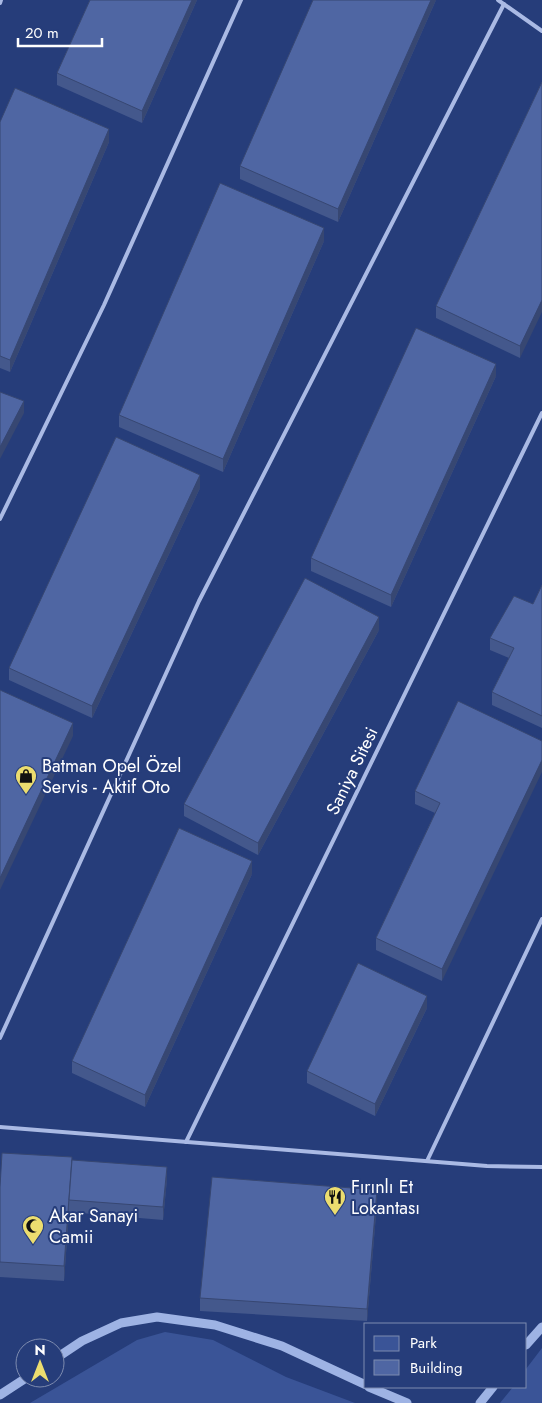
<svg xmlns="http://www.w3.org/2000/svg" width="542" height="1403" font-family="Jost,sans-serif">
	<rect width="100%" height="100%" fill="#263d7a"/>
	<g fill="#3a5497">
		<polygon points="165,1332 213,1340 286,1377 355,1403 30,1403 137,1340"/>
		<polygon points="542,1348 542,1403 500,1403 513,1387 526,1387 526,1369"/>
	</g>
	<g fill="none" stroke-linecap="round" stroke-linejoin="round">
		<g stroke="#9eb3e4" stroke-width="9">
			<polyline points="526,1345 542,1327"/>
			<polyline points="55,1359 82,1341 121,1323 157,1317 215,1325 282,1346 366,1385"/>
			<polyline points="369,1387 407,1403"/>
			<polyline points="0,1395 26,1378"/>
			<polyline points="480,1403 493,1387"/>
		</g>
		<g stroke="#aabae4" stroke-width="4">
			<polyline points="498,0 542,31"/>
			<polyline points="0,3 1,0"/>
			<polyline points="0,519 104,305 241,0"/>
			<polyline points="0,1038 199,601 504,4"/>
			<polyline points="0,1127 487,1166 542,1167"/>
			<polyline points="186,1142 542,413"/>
			<polyline points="427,1161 542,919"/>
		</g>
	</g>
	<g fill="#44588c">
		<polygon points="90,0 197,0 142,123 57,85 57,73"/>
		<polygon points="436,0 338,222 240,179 240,166"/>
		<polygon points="542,82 520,358 436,318 436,306"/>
		<polygon points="0,122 109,142 10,372 0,368"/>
		<polygon points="324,241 223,472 119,427 119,415"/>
		<polygon points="496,376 391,607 311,571 311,558"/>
		<polygon points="200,488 92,718 9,680 9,668"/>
		<polygon points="542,585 542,728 492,705 492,692 509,658 490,650 490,638 533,604"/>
		<polygon points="379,630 258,855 184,816 184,804"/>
		<polygon points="458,701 442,981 376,950 376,938 435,813 415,804 415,791"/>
		<polygon points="252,874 145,1107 72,1073 72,1061"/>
		<polygon points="427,1008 375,1116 307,1083 307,1071"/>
		<polygon points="72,1160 167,1179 163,1220 69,1212 64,1281 0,1277 0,1187"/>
		<polygon points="377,1203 367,1321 200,1311 200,1298"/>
	</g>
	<g fill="#374772">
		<polygon points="192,0 197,0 142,123 142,111"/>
		<polygon points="431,0 436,0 338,222 338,209"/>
		<polygon points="109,129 109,142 10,372 10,360"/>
		<polygon points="324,228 324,241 223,472 223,459"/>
		<polygon points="542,300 542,312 520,358 520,346"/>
		<polygon points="496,364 496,376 391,607 391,595"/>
		<polygon points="24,401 24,413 0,459 0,447"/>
		<polygon points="200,475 200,488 92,718 92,706"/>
		<polygon points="379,617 379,630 258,855 258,843"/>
		<polygon points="73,723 73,736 0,890 0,878"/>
		<polygon points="542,760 542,772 442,981 442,969"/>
		<polygon points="252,861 252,874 145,1107 145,1095"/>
		<polygon points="427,996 427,1008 375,1116 375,1104"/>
		<polygon points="167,1167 167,1179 163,1220 163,1207"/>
		<polygon points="377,1190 377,1203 367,1321 367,1309"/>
		<polygon points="69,1200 69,1212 64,1281 64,1266"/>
	</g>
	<g fill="#4f66a3" stroke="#374772">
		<polygon points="90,0 192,0 142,111 57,73"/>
		<polygon points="313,0 431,0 338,209 240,166"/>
		<polygon points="542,82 542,300 520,346 436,306"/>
		<polygon points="15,88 109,129 10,360 0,356 0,122"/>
		<polygon points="220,183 324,228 223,459 119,415"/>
		<polygon points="416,328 496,364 391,595 311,558"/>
		<polygon points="0,392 24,401 0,447"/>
		<polygon points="116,437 200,475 92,706 9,668"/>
		<polygon points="305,578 379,617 258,843 184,804"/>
		<polygon points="542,585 542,716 492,692 514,648 490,638 514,596 533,604"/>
		<polygon points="0,690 73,723 0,878"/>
		<polygon points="458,701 542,741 542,760 442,969 376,938 440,803 415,791"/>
		<polygon points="179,828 252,861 145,1095 72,1061"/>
		<polygon points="358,963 427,996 375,1104 307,1071"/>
		<polygon points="2,1153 72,1157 64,1266 0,1262 0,1187"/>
		<polygon points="72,1160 167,1167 163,1207 69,1200"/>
		<polygon points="212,1177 377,1190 367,1309 200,1298"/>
	</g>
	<defs>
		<g id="shop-pin" transform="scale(1.125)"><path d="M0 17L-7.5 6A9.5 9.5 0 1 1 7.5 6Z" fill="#ecdd6f" stroke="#263d7a"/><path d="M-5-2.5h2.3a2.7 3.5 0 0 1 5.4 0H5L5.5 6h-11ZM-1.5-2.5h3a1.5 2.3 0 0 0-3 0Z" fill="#111"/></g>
		<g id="restaurant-pin" transform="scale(1.125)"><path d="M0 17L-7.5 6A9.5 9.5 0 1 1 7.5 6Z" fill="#ecdd6f" stroke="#263d7a"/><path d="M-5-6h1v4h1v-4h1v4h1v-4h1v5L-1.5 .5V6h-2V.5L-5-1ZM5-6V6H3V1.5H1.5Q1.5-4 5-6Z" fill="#111"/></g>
		<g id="mosque-pin" transform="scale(1.125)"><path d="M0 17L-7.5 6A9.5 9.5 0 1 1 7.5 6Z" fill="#ecdd6f" stroke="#263d7a"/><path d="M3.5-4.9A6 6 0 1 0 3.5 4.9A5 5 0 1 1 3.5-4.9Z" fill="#111"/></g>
	</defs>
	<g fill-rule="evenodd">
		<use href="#shop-pin" x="26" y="776"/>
		<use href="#restaurant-pin" x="335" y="1197"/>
		<use href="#mosque-pin" x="33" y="1226"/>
	</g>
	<g text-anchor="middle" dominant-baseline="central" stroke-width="4" stroke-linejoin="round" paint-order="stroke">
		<g font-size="18" fill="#fff" stroke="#263d7a" text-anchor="start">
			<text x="42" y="766">Batman Opel Özel<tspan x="42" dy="21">Servis - Aktif Oto</tspan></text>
			<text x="351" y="1187">Fırınlı Et<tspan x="351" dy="21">Lokantası</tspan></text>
			<text x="49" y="1216">Akar Sanayi<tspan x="49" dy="21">Camii</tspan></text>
		</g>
		<g font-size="18" fill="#fff" stroke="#263d7a">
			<text transform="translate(352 771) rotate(-64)">Saniya Sitesi</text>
		</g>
	</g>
	<rect x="364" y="1323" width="162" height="65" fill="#263d7a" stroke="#7d8baf"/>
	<rect x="374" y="1336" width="25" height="15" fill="#3a5497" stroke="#7d8baf"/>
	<text x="410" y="1348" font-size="15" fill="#ffffff">Park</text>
	<rect x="374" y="1360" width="25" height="15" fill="#4f66a3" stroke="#7d8baf"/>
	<text x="410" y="1373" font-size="15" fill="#ffffff">Building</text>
	<g transform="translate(40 1363)"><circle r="24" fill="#263d7a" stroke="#7d8baf"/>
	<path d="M0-4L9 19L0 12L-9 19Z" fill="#ecdd6f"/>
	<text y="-8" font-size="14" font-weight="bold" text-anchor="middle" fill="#ffffff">N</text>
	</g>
	<path d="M18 38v8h84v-8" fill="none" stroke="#ffffff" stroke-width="2.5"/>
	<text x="25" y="38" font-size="15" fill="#ffffff" stroke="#263d7a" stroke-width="4" paint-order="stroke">20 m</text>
</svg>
